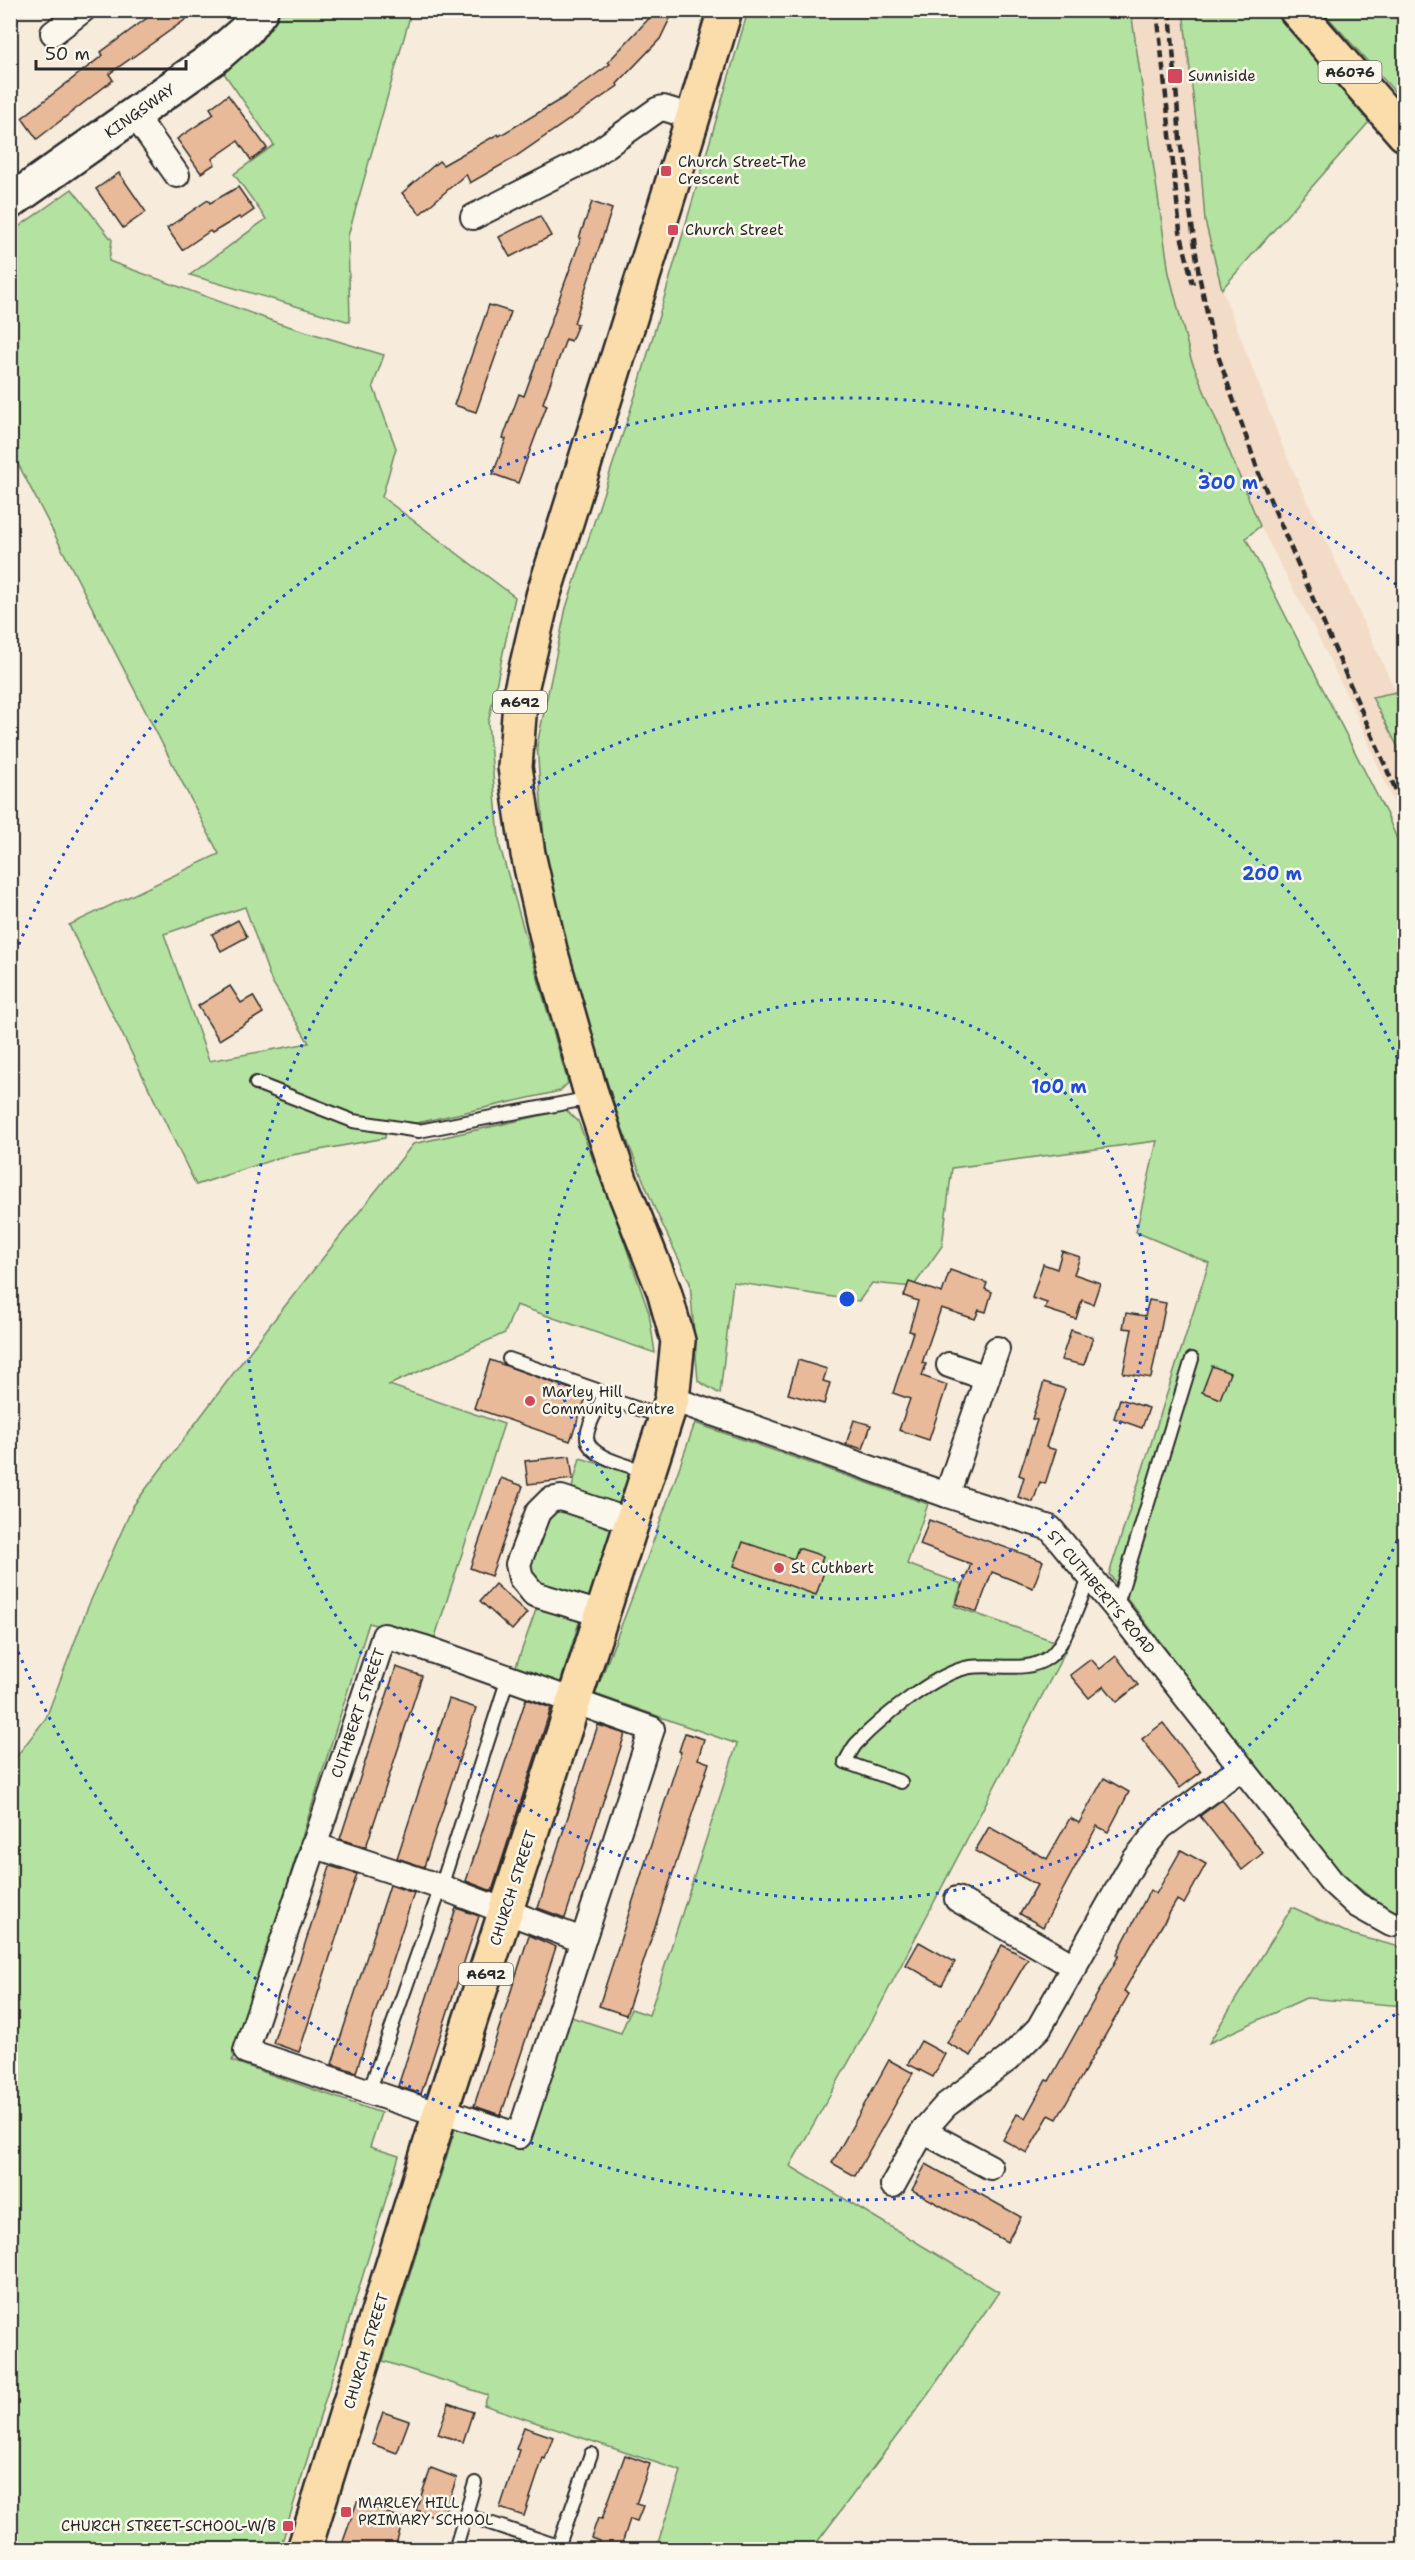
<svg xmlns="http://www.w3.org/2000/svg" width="1415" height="2560" font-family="'Shantell Sans',sans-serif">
	<rect width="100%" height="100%" fill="#f7ebdb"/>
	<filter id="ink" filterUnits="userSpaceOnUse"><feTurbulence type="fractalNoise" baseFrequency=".0167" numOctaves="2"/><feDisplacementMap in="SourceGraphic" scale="12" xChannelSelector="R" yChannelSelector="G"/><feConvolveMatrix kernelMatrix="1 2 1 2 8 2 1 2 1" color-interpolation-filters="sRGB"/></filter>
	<g filter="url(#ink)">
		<polygon fill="#f3dcc7" points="1131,11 1183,11 1200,155 1205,221 1222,289 1284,450 1396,692 1373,698 1404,759 1404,826 1356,714 1314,628 1260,526 1191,359 1169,273"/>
		<g fill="#b4e2a0" stroke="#708666" stroke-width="1.5" fill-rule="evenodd">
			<polygon points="273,11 408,11 409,20 348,236 350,322 190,275 266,219 234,174 274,145 219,66"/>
			<polygon points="748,11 1131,11 1169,273 1191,359 1260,526 1246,538 1387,815 1404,856 1404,1913 1384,1908 1338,1871 1265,1781 1109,1574 1209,1263 1136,1232 1157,1141 952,1168 942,1246 913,1287 872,1283 859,1301 733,1282 720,1394 698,1381 690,1283 655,1209 622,1128 574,978 546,870 537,745 566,608 639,384"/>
			<polygon points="1183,11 1275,11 1369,122 1222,289 1205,221 1200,155"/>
			<polygon points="1331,11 1404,11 1404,102 1326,15"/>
			<path d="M72,189l40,51 -3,21 169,62 106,32 -11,31 23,62 -14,49 133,100 -27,126 12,124 68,236 -8,8 -143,32 -30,-3 -2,18 -104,19 -85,28 -127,-260 150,-71 -208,-404 -1,-217zM245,907l26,73 38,63 -100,18 -45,-127z"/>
			<polygon points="1396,692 1404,692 1404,759 1372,697"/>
			<polygon points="566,1110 578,1121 618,1224 649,1313 655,1353 516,1305 505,1333 389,1385 504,1424 433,1643 369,1623 232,2061 381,2113 370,2147 399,2156 280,2549 11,2549 10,1765 46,1718 87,1609 133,1506 266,1330 413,1144"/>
			<polygon points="695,1423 928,1504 907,1564 962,1584 954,1606 1068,1646 874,2017 790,2166 999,2292 929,2393 812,2549 656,2549 681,2471 484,2405 488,2395 383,2361 456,2126 523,2150 568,2016 621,2033 631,2009 649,2015 737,1744 595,1694 648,1556"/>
			<polygon points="580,1458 634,1474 623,1511 570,1495"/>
			<polygon points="560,1508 614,1528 589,1600 536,1580 526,1564 548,1515"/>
			<polygon points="538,1604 580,1619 560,1684 515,1669"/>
			<polygon points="1292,1907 1350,1934 1404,1948 1404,2006 1306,1998 1209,2043"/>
		</g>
		<g fill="#e9ba99" stroke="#2b2b2b" stroke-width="1.5">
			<polygon points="158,10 199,10 109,74 113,80 37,139 22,118 103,55 101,52"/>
			<polygon points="657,10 674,10 660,39 617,84 618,86 512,159 470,183 466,174 420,214 402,193 439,161 443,165 498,134 499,136 563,98 610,64 608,62"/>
			<polygon points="228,95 267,148 251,160 238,141 212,159 215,164 201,173 177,139 214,114 210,108"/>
			<polygon points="119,173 146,212 123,228 96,189"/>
			<polygon points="238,187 254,210 241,219 239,217 212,233 210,231 182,250 167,228 208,200 210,203"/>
			<polygon points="592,202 612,209 574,323 578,324 571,341 566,339 543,403 547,405 518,483 493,474 506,439 503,438 519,394 524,396 581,238 579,238"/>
			<polygon points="540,216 551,236 510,257 499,237"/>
			<polygon points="489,305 511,312 476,412 454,405"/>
			<polygon points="238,920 247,937 221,951 212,934"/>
			<polygon points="230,986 241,1003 253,996 263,1013 219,1040 198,1006"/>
			<polygon points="1062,1251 1080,1257 1074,1274 1100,1283 1093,1304 1082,1300 1076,1319 1045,1309 1047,1303 1032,1298 1043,1264 1057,1269"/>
			<polygon points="950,1270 987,1283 985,1289 992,1292 986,1312 979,1310 975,1319 941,1308 922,1363 926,1364 922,1376 947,1385 929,1440 899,1430 910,1399 893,1393 913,1332 909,1331 918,1301 904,1296 909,1282 942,1293"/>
			<polygon points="1149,1300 1166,1303 1151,1378 1123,1373 1132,1329 1123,1328 1126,1313 1145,1316"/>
			<polygon points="1071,1330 1093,1337 1084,1365 1061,1360"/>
			<polygon points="490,1360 587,1395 570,1441 474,1408"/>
			<polygon points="798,1360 827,1369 823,1381 830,1383 824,1404 788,1394"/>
			<polygon points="1212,1366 1230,1373 1220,1399 1202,1392"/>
			<polygon points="1044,1382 1065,1389 1046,1447 1056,1450 1045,1484 1040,1482 1033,1502 1018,1497 1024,1477 1019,1475 1037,1420 1032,1419"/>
			<polygon points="1120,1399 1149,1408 1142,1428 1114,1418"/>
			<polygon points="854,1420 871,1425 863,1449 846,1444"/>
			<polygon points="570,1456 573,1479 528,1484 525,1461"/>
			<polygon points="501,1478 523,1486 491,1576 470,1568"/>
			<polygon points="929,1520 1043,1561 1033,1588 992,1572 977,1612 956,1604 971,1564 920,1545"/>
			<polygon points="743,1542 794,1559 798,1548 823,1556 819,1570 824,1572 816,1595 734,1566"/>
			<polygon points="495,1584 527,1613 512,1630 480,1601"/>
			<polygon points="1116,1656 1138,1685 1117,1702 1104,1686 1089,1698 1070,1675 1091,1659 1100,1669"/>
			<polygon points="396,1667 422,1676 366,1847 340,1839"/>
			<polygon points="449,1699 476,1708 424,1867 397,1858"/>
			<polygon points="526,1699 551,1708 492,1891 466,1881"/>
			<polygon points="1163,1723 1201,1772 1180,1788 1142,1739"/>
			<polygon points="598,1725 625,1734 565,1918 538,1908"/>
			<polygon points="685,1733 704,1739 698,1759 709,1763 626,2015 599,2006 681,1752 679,1751"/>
			<polygon points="1104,1778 1129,1792 1108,1832 1097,1826 1043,1927 1020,1914 1037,1885 975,1851 989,1827 1047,1859 1070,1818 1079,1823"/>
			<polygon points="1222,1800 1263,1853 1242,1870 1200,1816"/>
			<polygon points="1181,1850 1206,1864 1184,1904 1177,1900 1154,1939 1124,1991 1129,1994 1057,2119 1049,2115 1027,2153 1003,2140 1017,2114 1025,2118 1046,2080 1049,2081 1119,1955 1117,1954 1150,1890 1156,1894"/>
			<polygon points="330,1866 357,1874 299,2052 273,2043"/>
			<polygon points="390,1885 414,1893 356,2072 332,2064"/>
			<polygon points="456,1908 479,1916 421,2094 398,2086"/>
			<polygon points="529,1935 556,1947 501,2115 474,2106"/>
			<polygon points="919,1942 955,1962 942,1985 906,1965"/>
			<polygon points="1002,1945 1028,1959 971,2056 947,2043 960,2019 962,2020"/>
			<polygon points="921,2041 945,2054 933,2077 908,2064"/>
			<polygon points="889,2060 913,2073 855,2176 832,2163"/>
			<polygon points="926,2164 1021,2217 1007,2242 912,2190"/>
			<polygon points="449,2403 473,2412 463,2442 438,2434"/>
			<polygon points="383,2412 409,2421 397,2453 372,2444"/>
			<polygon points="524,2427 553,2437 545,2459 543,2458 524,2516 500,2508 519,2450 516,2449"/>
			<polygon points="625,2455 650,2464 636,2504 643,2506 637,2521 630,2519 620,2550 596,2550 599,2541 591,2538 598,2518 602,2519"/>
			<polygon points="431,2468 457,2478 442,2519 416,2510"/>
			<polygon points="357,2502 404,2519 394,2550 340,2550"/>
		</g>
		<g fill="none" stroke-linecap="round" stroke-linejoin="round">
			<g stroke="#2b2b2b" stroke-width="16">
				<g id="lane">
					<polyline points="256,1083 353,1121 419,1131 591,1098"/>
					<polyline points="509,1359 597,1390 603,1397"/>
					<path d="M648,1472c-16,-6 -62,-14 -61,-36 1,-13 11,-26 16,-39l63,21"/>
					<polyline points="1116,1608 1192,1359"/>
					<path d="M901,1782l-56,-20c4,-6 7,-14 12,-19 23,-24 80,-71 113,-76 26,-4 57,7 79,-10 16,-11 33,-62 41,-81"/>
					<polyline points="369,2092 441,1887 508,1678"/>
					<polyline points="466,2515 558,2546"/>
					<polyline points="455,2550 475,2483"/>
					<polyline points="557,2550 591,2454"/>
				</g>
			</g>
			<g stroke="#2b2b2b" stroke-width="28">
				<g id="street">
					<polyline points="53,33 83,10"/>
					<polyline points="134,114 177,175"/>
					<polyline points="473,217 586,160 657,110 663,108 693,117"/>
					<polyline points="949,1365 987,1378"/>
					<polyline points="672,1399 947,1495 1050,1528 1116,1608 1331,1881 1357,1905 1391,1924"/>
					<polyline points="947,1495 997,1349"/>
					<polyline points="604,1615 534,1594 521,1578 518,1564 538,1512 550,1500 561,1498 633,1522"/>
					<polyline points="313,1845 441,1887 582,1940"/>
					<polyline points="957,1899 1075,1967"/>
					<polyline points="440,2115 246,2051 384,1636 425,1648 652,1729 519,2136 441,2110"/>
					<polyline points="923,2131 990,2167"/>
					<polyline points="893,2185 923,2131 946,2105 1008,2059 1039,2028 1135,1859 1161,1827 1241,1768"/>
				</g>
			</g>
			<g stroke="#2b2b2b" stroke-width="38">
				<polyline id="secondary" points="10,202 215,57 246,30 261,10"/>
			</g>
			<g stroke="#2b2b2b" stroke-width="38">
				<polyline id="primary" points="1296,10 1404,134"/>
			</g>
			<g stroke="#2b2b2b" stroke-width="38">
				<polyline id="highway" points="304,2550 441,2110 672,1399 678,1341 664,1291 620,1180 590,1090 550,950 528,854 515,767 521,690 543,596 693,117 725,10"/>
			</g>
			<use href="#lane" stroke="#fbf7ec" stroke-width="12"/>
			<use href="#street" stroke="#fbf7ec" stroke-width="24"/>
			<use href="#secondary" stroke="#fbf7ec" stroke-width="33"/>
			<use href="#primary" stroke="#fbddab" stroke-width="33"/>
			<use href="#highway" stroke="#fbddab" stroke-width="33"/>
			<g stroke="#2b2b2b" stroke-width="4.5" stroke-dasharray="9 4.5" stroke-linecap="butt">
				<polyline points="1157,10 1180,231 1193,284"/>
				<polyline points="1170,10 1180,140 1199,275 1213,341 1259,474 1404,809"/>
			</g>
		</g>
	</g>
	<g fill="none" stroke="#1d4ed8" stroke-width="3" stroke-dasharray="3 6">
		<circle cx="847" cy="1299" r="300"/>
		<path d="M1404 1524A601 601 0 1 1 1404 1074"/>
		<path d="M1402 2009A901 901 0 0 1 12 1637M12 961A901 901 0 0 1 1402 589"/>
	</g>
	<g fill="#d1495b" stroke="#fbf7ec" stroke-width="2">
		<rect x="1167" y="68" width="16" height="16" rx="3"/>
		<rect x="660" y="165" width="12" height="12" rx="3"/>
		<rect x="667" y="224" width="12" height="12" rx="3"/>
		<circle cx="530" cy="1401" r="6"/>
		<circle cx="779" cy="1568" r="6"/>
		<rect x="340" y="2506" width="12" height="12" rx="3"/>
		<rect x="282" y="2520" width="12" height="12" rx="3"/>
	</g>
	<g text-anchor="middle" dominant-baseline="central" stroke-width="5" stroke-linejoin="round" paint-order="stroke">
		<g fill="#fbf7ec" stroke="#696865" stroke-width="1.5">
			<rect x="1318.5" y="61" width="63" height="22" rx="4.5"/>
			<rect x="493" y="691" width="54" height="22" rx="4.5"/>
			<rect x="459" y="1963" width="54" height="22" rx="4.5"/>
		</g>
		<g font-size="14" font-weight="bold" fill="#2b2b2b">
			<text x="1350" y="72">A6076</text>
			<text x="520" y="702">A692</text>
			<text x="486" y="1974">A692</text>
		</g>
		<g font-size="15" fill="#2b2b2b" stroke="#fbf7ec" text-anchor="start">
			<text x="1188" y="76">Sunniside</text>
			<text x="678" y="162">Church Street-The<tspan x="678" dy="17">Crescent</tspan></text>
			<text x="685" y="230">Church Street</text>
			<text x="542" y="1392">Marley Hill<tspan x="542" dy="17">Community Centre</tspan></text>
			<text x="791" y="1568">St Cuthbert</text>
			<text x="358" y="2503">MARLEY HILL<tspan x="358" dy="17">PRIMARY SCHOOL</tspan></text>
			<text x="276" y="2526" text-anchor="end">CHURCH STREET-SCHOOL-W/B</text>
		</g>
		<g font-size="15" fill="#2b2b2b" stroke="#fbf7ec">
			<text transform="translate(140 111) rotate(-35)">KINGSWAY</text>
			<text transform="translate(1101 1592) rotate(50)">ST CUTHBERT'S ROAD</text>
			<text transform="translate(358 1713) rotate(-71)">CUTHBERT STREET</text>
			<text transform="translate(513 1888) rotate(-72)">CHURCH STREET</text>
			<text transform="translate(366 2351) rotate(-73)">CHURCH STREET</text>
		</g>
	</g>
	<circle cx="847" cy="1299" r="9" fill="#1d4ed8" stroke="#fbf7ec" stroke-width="3"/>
	<g font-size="18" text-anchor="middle" font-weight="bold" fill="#1d4ed8" stroke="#fbf7ec" stroke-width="5" stroke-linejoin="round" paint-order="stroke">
		<text x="1228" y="489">300 m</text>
		<text x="1272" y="880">200 m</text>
		<text x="1059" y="1093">100 m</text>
	</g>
	<rect width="1415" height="2560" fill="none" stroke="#fbf7ec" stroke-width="36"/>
	<rect x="18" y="18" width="1379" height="2524" fill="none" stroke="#2b2b2b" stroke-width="2" filter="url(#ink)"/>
	<path d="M36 60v9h150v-9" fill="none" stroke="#2b2b2b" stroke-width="3"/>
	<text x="45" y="60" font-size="18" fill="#2b2b2b" stroke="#fbf7ec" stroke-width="4.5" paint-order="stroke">50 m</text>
</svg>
